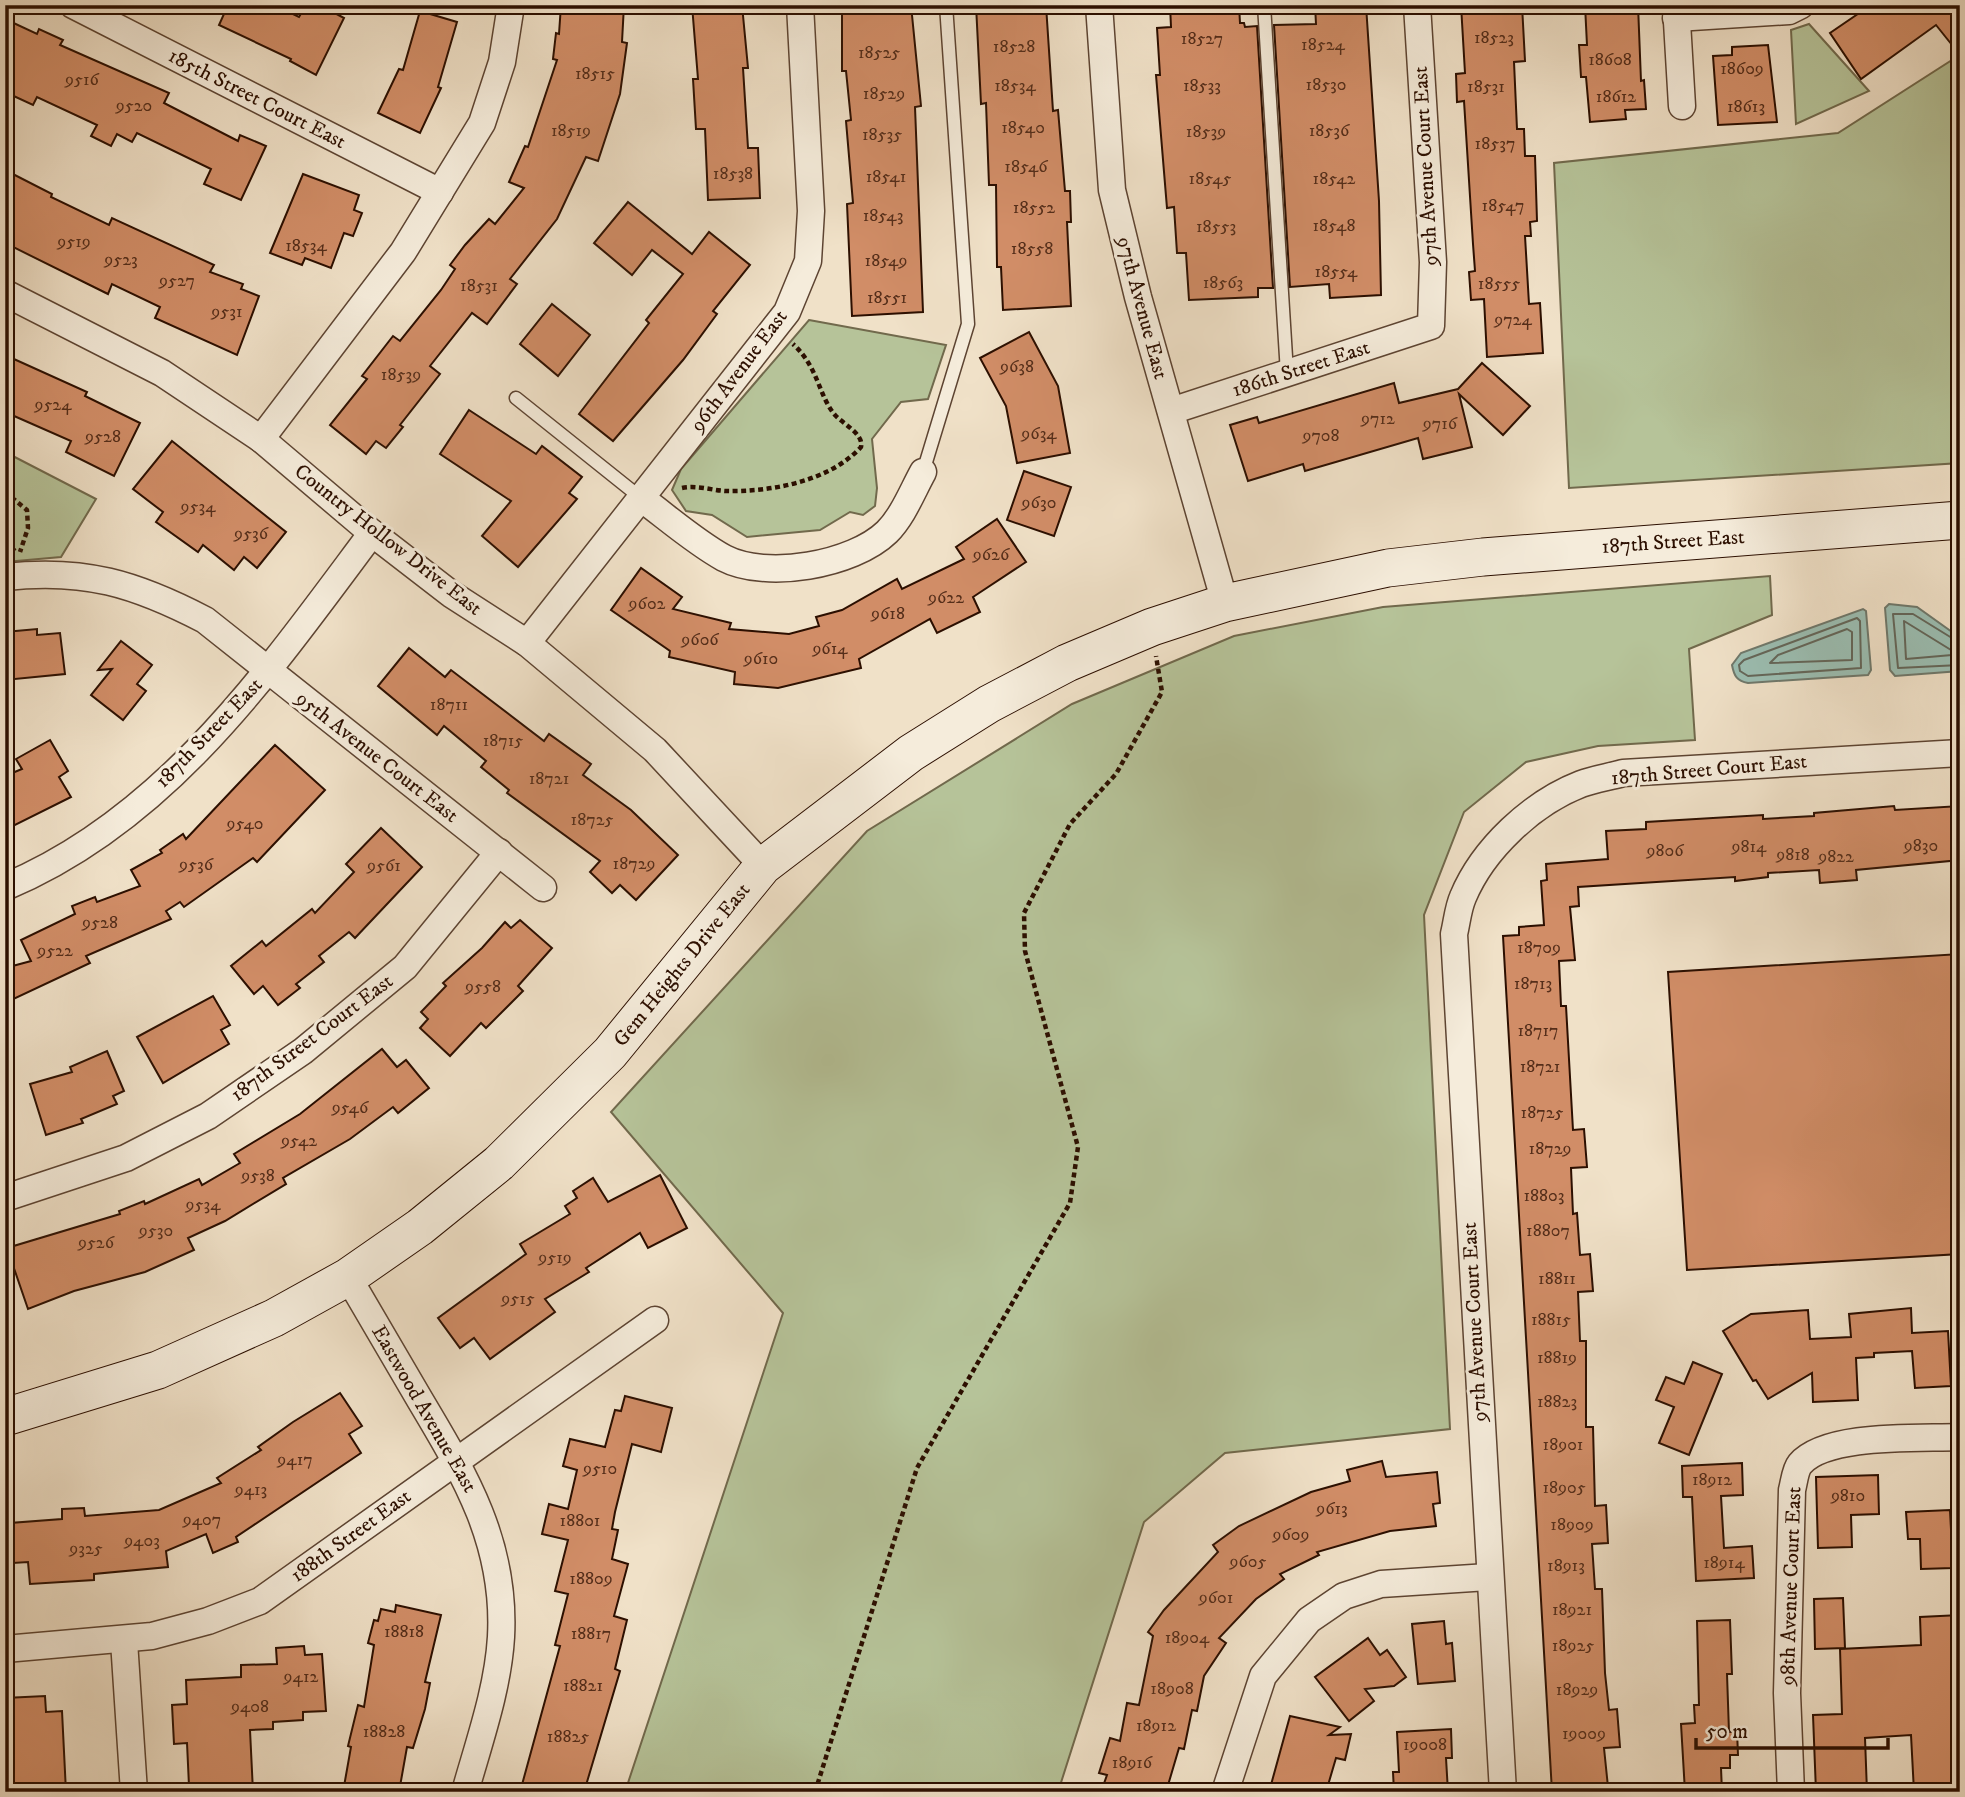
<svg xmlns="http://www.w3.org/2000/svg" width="1965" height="1797" font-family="'IM FELL DW Pica',serif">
	<rect width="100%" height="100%" fill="#f0e1c8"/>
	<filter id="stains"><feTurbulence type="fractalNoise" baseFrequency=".00286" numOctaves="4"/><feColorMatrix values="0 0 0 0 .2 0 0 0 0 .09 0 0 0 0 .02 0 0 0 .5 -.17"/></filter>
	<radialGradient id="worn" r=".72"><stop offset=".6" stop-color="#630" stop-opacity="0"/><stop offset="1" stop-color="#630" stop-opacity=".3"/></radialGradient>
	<g fill="#b6c399" stroke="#71694c" stroke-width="2">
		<polygon points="1809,24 1869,91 1796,124 1791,30"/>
		<polygon points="1952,60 1960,68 1960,463 1569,488 1554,163 1838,133"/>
		<polygon points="809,320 946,345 928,399 901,402 872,439 877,488 875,506 863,515 850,512 820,530 747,537 712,515 686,511 672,490 681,469"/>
		<polygon points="5,452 96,499 61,557 5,562"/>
		<polygon points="1770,576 1772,615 1689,649 1695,740 1598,746 1526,762 1464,812 1424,915 1450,1429 1225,1453 1144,1522 1058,1792 625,1792 783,1313 611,1112 867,831 1072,704 1234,636 1383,607"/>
	</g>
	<g fill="#9bbeb2" stroke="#6f786b" stroke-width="2">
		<polygon points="1889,604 1917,607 1959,637 1960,671 1895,676 1890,670 1885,608"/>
		<path d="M1863,609l3,2 5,59 -3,5 -120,8c-11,-2 -14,-7 -16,-18l9,-12z"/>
	</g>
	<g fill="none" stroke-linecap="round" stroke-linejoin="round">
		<g stroke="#646659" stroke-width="2">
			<polygon points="1857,618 1860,621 1861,668 1748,676 1740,671 1739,665 1744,660"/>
			<polygon points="1904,621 1951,650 1952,655 1906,659"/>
			<polygon points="1847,629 1852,632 1852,660 1770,663 1778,655"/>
			<polyline points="1960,643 1913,614 1893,614 1898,668 1960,665"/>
		</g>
	</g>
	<g fill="#d18d67" stroke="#2c0f00" stroke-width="2">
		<polygon points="228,5 274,5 299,17 306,5 320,5 344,18 316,75 290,61 291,59 219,25"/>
		<polygon points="561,5 624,5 622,42 627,43 620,94 598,161 586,157 557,219 510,279 517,284 487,324 472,313 430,366 440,374 400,425 403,427 386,448 376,441 366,454 330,425 367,379 362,376 393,336 400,341 441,290 455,269 450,265 465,245 489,219 495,224 524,188 509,182 525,146 528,147 557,60 553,59 556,33 559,34"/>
		<polygon points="692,5 742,5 748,68 743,68 748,148 758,148 760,198 708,200 705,129 696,129 693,79 698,79"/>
		<polygon points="842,5 911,5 921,106 915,107 923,312 852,316 847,204 853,203 846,121 851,120 846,71 842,71"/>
		<polygon points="976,5 1046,5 1053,111 1058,110 1065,191 1070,191 1071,222 1067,222 1071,306 1003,310 1001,267 997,267 996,185 989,185 986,103 981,104"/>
		<polygon points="1170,5 1239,5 1240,23 1244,23 1245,27 1257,26 1273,288 1258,288 1258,297 1189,300 1186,253 1177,253 1174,207 1167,208 1156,75 1160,75 1157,28 1171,27"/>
		<polygon points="1315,5 1366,5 1379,201 1381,295 1330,298 1329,284 1290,287 1274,25 1316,24"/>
		<polygon points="1461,5 1522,5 1525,61 1514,62 1517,129 1524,129 1525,156 1535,156 1537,221 1530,222 1531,236 1525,236 1529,304 1540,303 1543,353 1487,357 1484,299 1471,300 1469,272 1475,271 1473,244 1464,101 1457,102 1456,74 1465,73"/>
		<polygon points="1585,5 1638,5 1641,81 1644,80 1646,109 1625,110 1626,119 1590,122 1586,77 1581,77 1579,45 1587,45"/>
		<polygon points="1871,5 1960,5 1960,55 1936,25 1861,79 1830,33"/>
		<polygon points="420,11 457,22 438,87 441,88 420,133 378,113 399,69 403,70"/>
		<polygon points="5,19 37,34 39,29 63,40 60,45 169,93 164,103 238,141 240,135 266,146 241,200 204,184 211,169 137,133 132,142 117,134 111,146 91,136 97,125 37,97 33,105 5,92"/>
		<polygon points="1768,45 1777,122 1718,125 1713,56 1732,55 1732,47"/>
		<polygon points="5,170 52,194 51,197 109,225 112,218 214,265 210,272 243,284 241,289 259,296 237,355 155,318 160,307 112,284 108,294 5,243"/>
		<polygon points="303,174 359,195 354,210 362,213 353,236 344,233 331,268 305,258 302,265 270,253"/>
		<polygon points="628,202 692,254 709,232 750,265 713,311 717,314 683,360 613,441 579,414 649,323 646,320 683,274 652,250 632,275 594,243"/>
		<polygon points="552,304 590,335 558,376 520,344"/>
		<polygon points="1029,332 1058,386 1070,453 1017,463 1006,406 980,358"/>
		<polygon points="5,355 87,392 85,396 140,423 114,476 66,452 71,441 5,412"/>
		<polygon points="1482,363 1530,406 1503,435 1459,394 1472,447 1423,459 1418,438 1305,471 1303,464 1248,481 1230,425 1257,417 1259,423 1394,383 1399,403 1458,389"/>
		<polygon points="469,410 536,454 542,446 582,477 569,493 577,499 518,567 482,536 511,501 440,454"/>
		<polygon points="172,441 286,532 257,568 244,557 234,570 203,545 198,552 156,522 163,512 133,489"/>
		<polygon points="1024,471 1071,487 1054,536 1007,520"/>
		<polygon points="997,519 1026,562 973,597 980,612 937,633 930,619 859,659 861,668 778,688 734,684 735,672 669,657 670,651 611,610 641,568 682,597 673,609 731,623 729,629 789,634 819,626 816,617 842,610 897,579 902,589 964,559 956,547"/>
		<polygon points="37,629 37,635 60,633 65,674 5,680 5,632"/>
		<polygon points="121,641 152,665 137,684 146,691 123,720 91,695 112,669 98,670"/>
		<polygon points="409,648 445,677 451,670 544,741 549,734 591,764 583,775 631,810 678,855 636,900 620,885 612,893 590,872 600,861 507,793 509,790 481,767 486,761 444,726 437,735 378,686"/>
		<polygon points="50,740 68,771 59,777 71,797 5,830 5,776 22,769 16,759"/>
		<polygon points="275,745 325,790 257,862 253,858 184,907 180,902 166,911 171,919 86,956 90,963 5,1003 5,968 31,961 21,940 75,914 72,906 95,897 97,902 140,886 131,870 162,853 160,850 183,834 186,839"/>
		<polygon points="1894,806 1895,810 1960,806 1960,860 1856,870 1857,880 1820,883 1819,870 1768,873 1768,877 1735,881 1735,877 1578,887 1579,906 1570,907 1575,960 1559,961 1561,1006 1566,1006 1573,1130 1584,1129 1587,1167 1571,1168 1573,1214 1577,1213 1580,1255 1590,1254 1593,1291 1578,1292 1580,1341 1586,1341 1586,1427 1593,1427 1595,1506 1606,1505 1608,1543 1592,1544 1595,1589 1602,1589 1605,1673 1609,1710 1617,1709 1620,1747 1604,1748 1608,1787 1552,1792 1503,936 1519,935 1519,927 1544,925 1541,881 1547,880 1546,864 1608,859 1606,831 1646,829 1646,822 1763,815 1763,819 1814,816 1814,813"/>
		<polygon points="381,828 422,867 355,938 349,932 319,956 324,962 296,984 300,988 278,1005 263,986 254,994 231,966 262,941 266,946 312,909 315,913 354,872 346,864"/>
		<polygon points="520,920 552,948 518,986 523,991 486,1028 481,1023 450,1056 420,1028 428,1019 421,1012 446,986 443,983 482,948 505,922 511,928"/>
		<polygon points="1960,954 1960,1254 1687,1270 1668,972"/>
		<polygon points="213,996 230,1025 221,1030 229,1044 163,1083 137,1037"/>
		<polygon points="382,1049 397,1067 406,1060 429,1088 398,1113 393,1107 350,1139 283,1178 286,1184 225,1221 188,1238 194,1250 145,1272 74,1291 28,1309 7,1248 120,1214 119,1211 144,1201 145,1204 199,1179 202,1185 240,1163 234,1154 300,1114"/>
		<polygon points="107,1051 124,1091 113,1096 117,1104 81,1119 83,1123 46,1135 30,1084 72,1072 70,1067"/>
		<polygon points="660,1175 687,1228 648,1248 640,1233 586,1268 589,1272 545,1299 555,1312 490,1359 474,1338 460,1348 438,1318 526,1254 520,1244 570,1214 565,1206 577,1198 573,1191 593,1178 608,1202"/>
		<polygon points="1911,1308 1912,1333 1948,1331 1951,1386 1915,1388 1912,1351 1874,1353 1874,1357 1856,1358 1858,1400 1813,1402 1812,1373 1768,1399 1756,1380 1753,1381 1723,1331 1751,1314 1808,1310 1810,1339 1851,1337 1849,1314"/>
		<polygon points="1693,1362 1722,1374 1689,1455 1659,1443 1674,1407 1656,1400 1666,1377 1684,1384"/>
		<polygon points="340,1393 362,1426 349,1434 361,1453 236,1537 238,1542 213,1553 206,1534 166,1551 168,1567 94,1574 94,1580 30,1584 28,1562 13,1563 10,1523 62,1519 62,1509 84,1508 85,1516 159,1510 221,1483 217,1478 261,1450 258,1447 293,1422"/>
		<polygon points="625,1396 672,1408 661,1452 632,1444 615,1512 612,1529 618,1530 612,1559 628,1564 614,1616 627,1620 615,1669 620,1671 584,1792 520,1792 560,1646 555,1645 568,1594 555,1591 568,1540 542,1534 549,1504 568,1509 577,1470 563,1466 570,1439 605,1447 615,1410 621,1411"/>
		<polygon points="1382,1461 1386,1477 1437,1472 1440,1503 1433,1504 1436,1526 1390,1531 1317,1552 1319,1555 1280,1574 1284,1579 1256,1599 1219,1638 1226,1643 1204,1676 1197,1711 1192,1710 1184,1749 1179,1748 1166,1792 1101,1792 1107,1775 1099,1773 1110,1738 1120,1741 1127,1703 1139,1705 1153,1636 1148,1632 1164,1610 1218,1552 1213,1545 1239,1526 1311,1492 1350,1481 1347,1470"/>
		<polygon points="1742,1463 1743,1495 1721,1496 1724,1548 1752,1546 1754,1578 1696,1581 1692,1497 1683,1497 1682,1466"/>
		<polygon points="1878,1475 1879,1514 1851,1515 1852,1547 1818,1548 1816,1477"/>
		<polygon points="1950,1510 1953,1568 1921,1569 1920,1539 1908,1539 1906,1512"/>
		<polygon points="1843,1598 1845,1648 1815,1649 1814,1599"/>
		<polygon points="396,1605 441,1615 425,1682 430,1683 425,1709 413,1748 407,1747 399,1792 343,1792 351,1747 348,1746 358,1705 364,1707 374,1645 368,1643 374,1620 378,1621 381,1609 395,1612"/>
		<polygon points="1960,1615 1960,1647 1955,1647 1960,1792 1914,1792 1911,1735 1865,1738 1867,1792 1816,1792 1813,1715 1842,1714 1840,1649 1921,1645 1920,1617"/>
		<polygon points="1730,1620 1732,1674 1727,1674 1729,1732 1737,1731 1738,1755 1730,1755 1730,1768 1721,1768 1722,1792 1685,1792 1681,1724 1695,1723 1694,1705 1699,1705 1697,1621"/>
		<polygon points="1444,1621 1446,1644 1452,1643 1455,1681 1418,1684 1412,1624"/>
		<polygon points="1368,1638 1380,1655 1387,1650 1406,1677 1394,1686 1365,1689 1374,1701 1349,1721 1315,1677"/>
		<polygon points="304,1646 305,1655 322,1654 326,1711 303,1712 303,1720 273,1722 273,1729 250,1730 253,1792 215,1792 214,1785 189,1786 187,1743 174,1744 172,1705 187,1704 186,1680 241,1677 241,1665 277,1664 276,1648"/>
		<polygon points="45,1696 46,1712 62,1711 66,1792 10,1792 5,1698"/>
		<polygon points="1290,1716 1340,1727 1329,1735 1351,1734 1345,1760 1336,1758 1326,1792 1269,1792"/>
		<polygon points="1451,1729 1452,1758 1446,1758 1448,1792 1394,1792 1393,1772 1399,1772 1397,1732"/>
	</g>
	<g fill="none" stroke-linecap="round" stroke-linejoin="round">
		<g stroke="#5d4432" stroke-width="15">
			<g id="lane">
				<polyline points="1264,5 1287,373"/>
				<polyline points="516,398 641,498"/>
				<polyline points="923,472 968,324 946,5"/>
			</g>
		</g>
		<g stroke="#5d4432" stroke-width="29">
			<g id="street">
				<polyline points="73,5 440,192"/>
				<polyline points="1099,5 1112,190 1138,297 1225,603"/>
				<polyline points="1676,5 1682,106"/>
				<polyline points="1676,18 1789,11 1801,5"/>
				<polyline points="5,293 162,373 261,439 372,533 451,594 527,643 655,750 763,866"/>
				<polyline points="1171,411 1431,326 1433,262 1417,5"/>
				<polyline points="261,439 403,252 482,123 502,62 511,5"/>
				<path d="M641,498c27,20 54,44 83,60 42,22 129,7 163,-26 16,-16 25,-40 36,-60"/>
				<path d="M5,577c79,-9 131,7 200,43l338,268"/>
				<polyline points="527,643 787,312 808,261 811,211 800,5"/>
				<path d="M5,887c163,-68 265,-218 367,-354"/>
				<polyline points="5,1198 126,1158 208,1116 303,1051 405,967 499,852"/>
				<path d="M348,1277c24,41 48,82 72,123 46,77 86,144 81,237 -3,52 -22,105 -36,155"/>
				<polyline points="124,1641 134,1792"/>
				<polyline points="5,1649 152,1636 208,1621 260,1601 655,1320"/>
				<polyline points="1225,1792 1263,1676 1309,1620 1344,1596 1381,1584 1488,1577"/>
				<path d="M1503,1792l-49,-858c3,-12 4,-26 9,-37 20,-48 69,-94 118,-113 13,-5 28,-7 42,-11l337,-20"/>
				<path d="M1791,1792l-4,-99 5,-203c2,-7 3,-20 8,-26 27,-31 120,-25 160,-27"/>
			</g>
		</g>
		<g stroke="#2c0f00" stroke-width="39">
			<polyline id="secondary" points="5,1417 158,1370 274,1318 348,1277 420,1227 499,1163 610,1053 763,866 911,753 989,704 1067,663 1152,627 1225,603 1388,568 1483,557 1960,520"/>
		</g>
		<g stroke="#2c0f00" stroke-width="4.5" stroke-dasharray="5 3.5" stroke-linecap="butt">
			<path d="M682,488c14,-3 29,2 43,3 45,1 104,-9 136,-44 3,-13 -18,-23 -26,-32 -17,-20 -16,-47 -42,-71"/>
			<polyline points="5,492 27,510 28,528 20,552"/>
			<polyline points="5,542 15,551"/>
			<polyline points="815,1792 917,1468 1070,1203 1078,1147 1025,951 1024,913 1070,824 1116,774 1162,692 1156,656"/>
		</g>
		<use href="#lane" stroke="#f5ecdb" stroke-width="12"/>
		<use href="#street" stroke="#f5ecdb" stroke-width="26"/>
		<use href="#secondary" stroke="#f5ecdb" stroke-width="37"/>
	</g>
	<g text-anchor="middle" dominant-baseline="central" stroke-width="6" stroke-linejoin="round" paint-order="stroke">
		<g font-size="18" fill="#552e1a">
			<text x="1494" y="38">18523</text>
			<text x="1202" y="39">18527</text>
			<text x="1323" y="45">18524</text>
			<text x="1014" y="47">18528</text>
			<text x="879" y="53">18525</text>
			<text x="1610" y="60">18608</text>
			<text x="1742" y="69">18609</text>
			<text x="595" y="74">18515</text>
			<text x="82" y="80">9516</text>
			<text x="1326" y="85">18530</text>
			<text x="1015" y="86">18534</text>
			<text x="1202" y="86">18533</text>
			<text x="1486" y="87">18531</text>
			<text x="884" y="94">18529</text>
			<text x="1616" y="97">18612</text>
			<text x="134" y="106">9520</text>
			<text x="1746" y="107">18613</text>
			<text x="1023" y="128">18540</text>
			<text x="571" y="131">18519</text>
			<text x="1329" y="131">18536</text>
			<text x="1206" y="132">18539</text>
			<text x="882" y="135">18535</text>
			<text x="1495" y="144">18537</text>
			<text x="1026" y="167">18546</text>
			<text x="733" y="174">18538</text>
			<text x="886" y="177">18541</text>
			<text x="1210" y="179">18545</text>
			<text x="1334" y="179">18542</text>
			<text x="1503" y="206">18547</text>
			<text x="1034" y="208">18552</text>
			<text x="883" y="216">18543</text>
			<text x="1334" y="226">18548</text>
			<text x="1216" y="227">18553</text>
			<text x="74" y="242">9519</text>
			<text x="306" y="246">18534</text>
			<text x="1032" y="249">18558</text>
			<text x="121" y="260">9523</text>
			<text x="886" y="261">18549</text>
			<text x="1336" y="272">18554</text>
			<text x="177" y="281">9527</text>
			<text x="1223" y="283">18563</text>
			<text x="1499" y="284">18555</text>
			<text x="479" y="286">18531</text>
			<text x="887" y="298">18551</text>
			<text x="227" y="312">9531</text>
			<text x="1513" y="320">9724</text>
			<text x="1017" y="367">9638</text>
			<text x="401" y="375">18539</text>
			<text x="53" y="405">9524</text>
			<text x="1378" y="419">9712</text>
			<text x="1440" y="424">9716</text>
			<text x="1039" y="434">9634</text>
			<text x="1321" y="436">9708</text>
			<text x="103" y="437">9528</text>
			<text x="1039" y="503">9630</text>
			<text x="198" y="507">9534</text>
			<text x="251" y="534">9536</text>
			<text x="991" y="555">9626</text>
			<text x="946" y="598">9622</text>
			<text x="647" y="604">9602</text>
			<text x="888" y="614">9618</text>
			<text x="700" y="640">9606</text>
			<text x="830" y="649">9614</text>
			<text x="761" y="659">9610</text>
			<text x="449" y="705">18711</text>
			<text x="503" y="741">18715</text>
			<text x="549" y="779">18721</text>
			<text x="592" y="820">18725</text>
			<text x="245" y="824">9540</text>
			<text x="1921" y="846">9830</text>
			<text x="1749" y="847">9814</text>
			<text x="1665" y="851">9806</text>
			<text x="1793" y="855">9818</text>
			<text x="1836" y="857">9822</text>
			<text x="634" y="864">18729</text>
			<text x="196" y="865">9536</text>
			<text x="384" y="866">9561</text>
			<text x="100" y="923">9528</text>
			<text x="1539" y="948">18709</text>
			<text x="55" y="951">9522</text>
			<text x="1533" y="984">18713</text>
			<text x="483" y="987">9558</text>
			<text x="1538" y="1031">18717</text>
			<text x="1540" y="1067">18721</text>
			<text x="350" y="1108">9546</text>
			<text x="1542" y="1113">18725</text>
			<text x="299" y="1141">9542</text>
			<text x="1550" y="1149">18729</text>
			<text x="258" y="1176">9538</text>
			<text x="1544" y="1196">18803</text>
			<text x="203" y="1205">9534</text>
			<text x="156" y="1231">9530</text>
			<text x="1548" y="1231">18807</text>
			<text x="96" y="1243">9526</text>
			<text x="555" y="1258">9519</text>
			<text x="1557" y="1279">18811</text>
			<text x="518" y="1299">9515</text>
			<text x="1551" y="1320">18815</text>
			<text x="1557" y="1358">18819</text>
			<text x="1557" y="1402">18823</text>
			<text x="1563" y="1445">18901</text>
			<text x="295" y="1460">9417</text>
			<text x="600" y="1469">9510</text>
			<text x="1712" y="1480">18912</text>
			<text x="1564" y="1488">18905</text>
			<text x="251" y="1490">9413</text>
			<text x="1848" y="1496">9810</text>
			<text x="1332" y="1509">9613</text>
			<text x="202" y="1520">9407</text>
			<text x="580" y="1521">18801</text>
			<text x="1572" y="1525">18909</text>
			<text x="1291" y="1535">9609</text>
			<text x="142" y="1541">9403</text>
			<text x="86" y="1549">9325</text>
			<text x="1248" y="1562">9605</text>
			<text x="1724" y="1563">18914</text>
			<text x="1566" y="1566">18913</text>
			<text x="591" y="1579">18809</text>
			<text x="1216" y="1598">9601</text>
			<text x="1572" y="1610">18921</text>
			<text x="404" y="1632">18818</text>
			<text x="591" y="1634">18817</text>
			<text x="1187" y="1638">18904</text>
			<text x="1573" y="1646">18925</text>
			<text x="301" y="1677">9412</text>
			<text x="583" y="1686">18821</text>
			<text x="1172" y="1689">18908</text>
			<text x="1577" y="1690">18929</text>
			<text x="250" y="1707">9408</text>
			<text x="1156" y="1726">18912</text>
			<text x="384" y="1732">18828</text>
			<text x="1584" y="1734">19009</text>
			<text x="568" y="1737">18825</text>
			<text x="1425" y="1745">19008</text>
			<text x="1132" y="1763">18916</text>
		</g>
		<g font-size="21" fill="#2c0f00" stroke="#f5ecdb">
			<text transform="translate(257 99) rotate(27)">185th Street Court East</text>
			<text transform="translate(1426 166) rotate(-93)">97th Avenue Court East</text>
			<text transform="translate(1142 308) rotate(75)">97th Avenue East</text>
			<text transform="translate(1301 369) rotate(-18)">186th Street East</text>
			<text transform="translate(739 371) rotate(-53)">96th Avenue East</text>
			<text transform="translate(388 540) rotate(38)">Country Hollow Drive East</text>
			<text transform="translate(1673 542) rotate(-4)">187th Street East</text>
			<text transform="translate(209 733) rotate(-46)">187th Street East</text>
			<text transform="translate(377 757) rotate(38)">95th Avenue Court East</text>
			<text transform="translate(1709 770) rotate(-5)">187th Street Court East</text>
			<text transform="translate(682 965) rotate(-51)">Gem Heights Drive East</text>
			<text transform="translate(312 1038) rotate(-37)">187th Street Court East</text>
			<text transform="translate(1475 1322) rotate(-93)">97th Avenue Court East</text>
			<text transform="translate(424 1409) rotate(60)">Eastwood Avenue East</text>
			<text transform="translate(351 1536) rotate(-36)">188th Street East</text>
			<text transform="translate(1791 1586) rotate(-88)">98th Avenue Court East</text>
		</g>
	</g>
	<rect width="1965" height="1797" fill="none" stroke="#f0e1c8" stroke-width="28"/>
	<rect x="7" y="7" width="1951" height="1783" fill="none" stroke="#2c0f00" stroke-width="3.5"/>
	<rect x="14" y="14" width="1937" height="1769" fill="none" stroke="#2c0f00" stroke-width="2"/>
	<path d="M1696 1738v10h192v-10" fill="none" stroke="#2c0f00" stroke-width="3.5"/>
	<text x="1706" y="1738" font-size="21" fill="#2c0f00" stroke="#f5ecdb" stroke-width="5" paint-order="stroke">50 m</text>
	<rect width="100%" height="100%" filter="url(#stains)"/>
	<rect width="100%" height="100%" fill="url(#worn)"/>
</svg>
